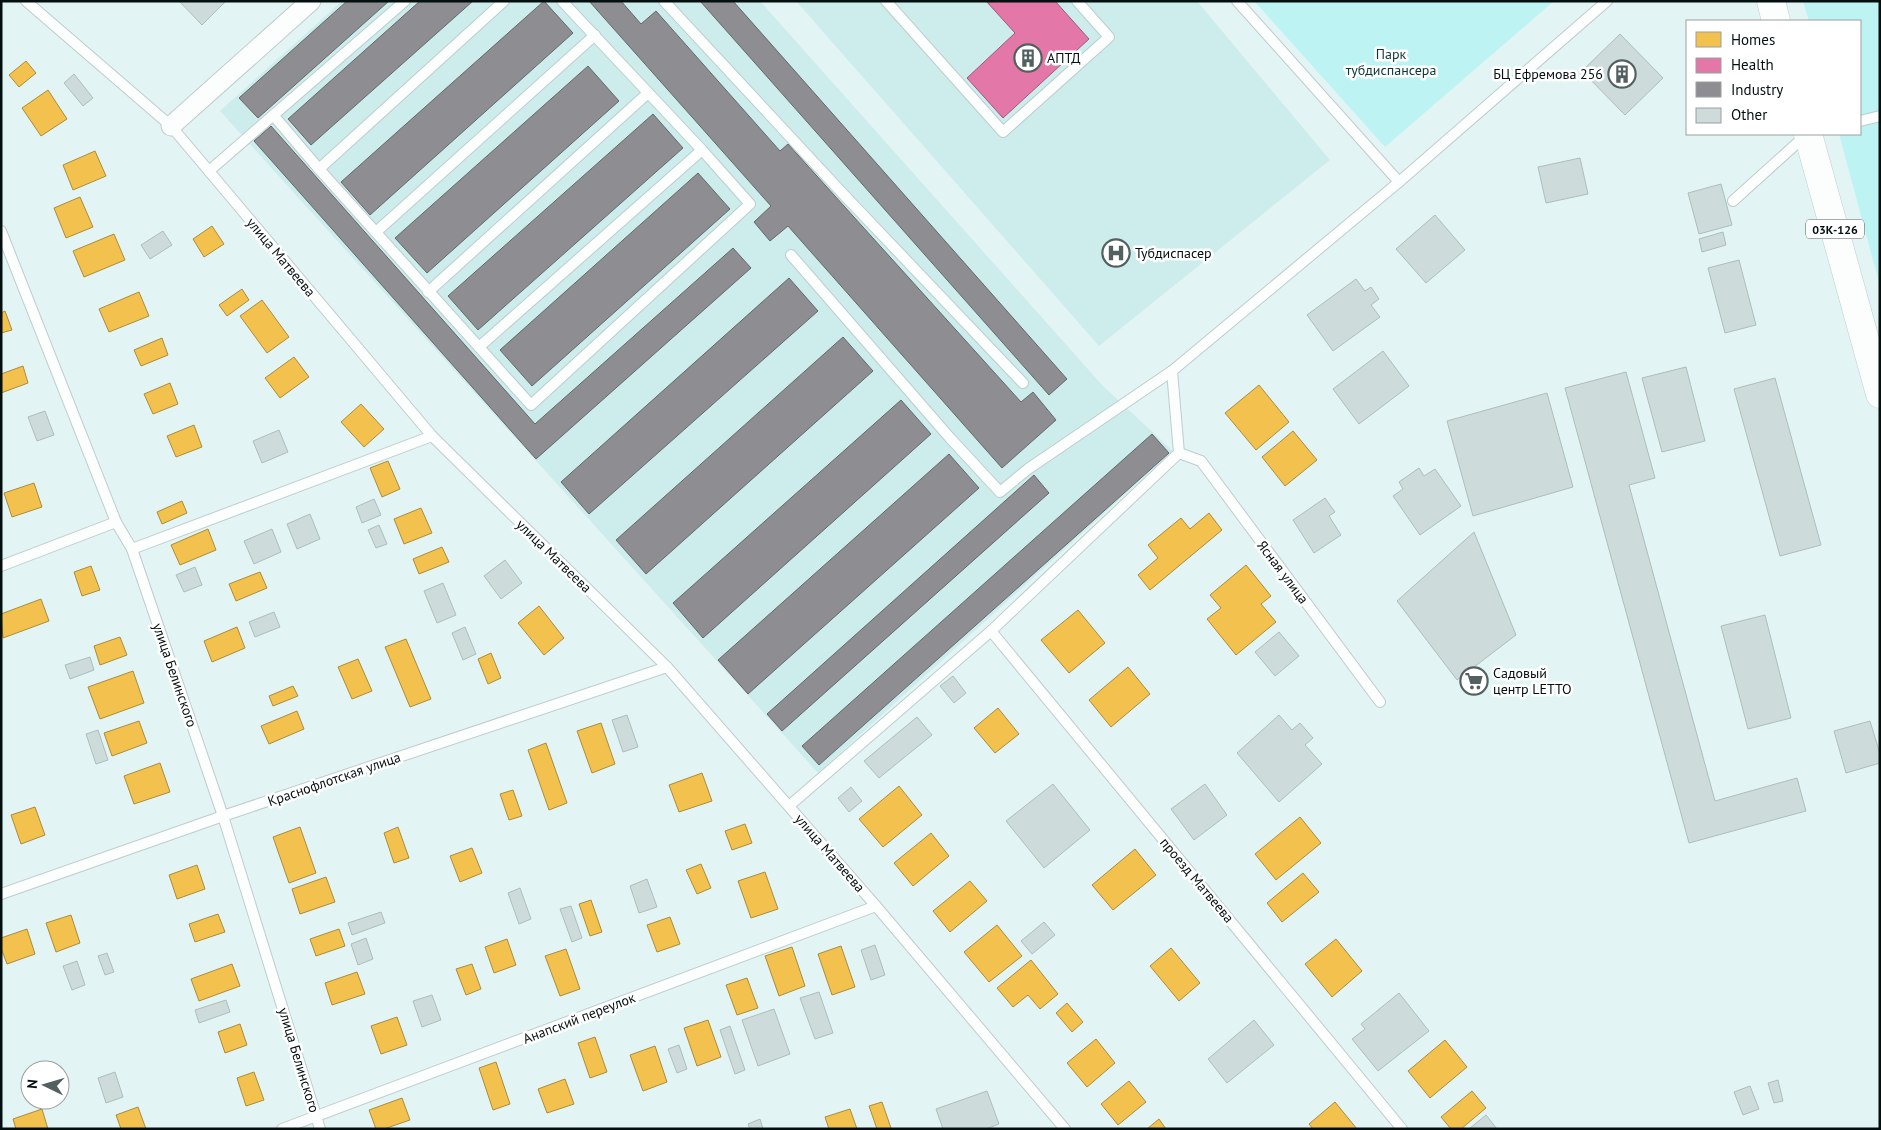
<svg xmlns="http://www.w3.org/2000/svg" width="1881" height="1130" font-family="'PT Sans',sans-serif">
	<rect width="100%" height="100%" fill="#e2f5f4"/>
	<g fill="#cdeded">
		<polygon points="342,1 760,1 1103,386 1173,451 818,773 220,111"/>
		<polygon points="796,1 1197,1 1330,160 1099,346"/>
	</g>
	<g fill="#bef3f3">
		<polygon points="1254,1 1554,1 1385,147"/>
		<polygon points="1803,1 1880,1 1880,286 1839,134 1860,134 1860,21 1809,21"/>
	</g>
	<g fill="#f2c14e" stroke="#ab8c3b">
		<polygon points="26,61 36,73 19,87 9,75"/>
		<polygon points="48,90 67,119 41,136 22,108"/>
		<polygon points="95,151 106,176 73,190 63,165"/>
		<polygon points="80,197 93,227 66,238 54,208"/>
		<polygon points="212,226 224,244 204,257 193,239"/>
		<polygon points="114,234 125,260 84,277 73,251"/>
		<polygon points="242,289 249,300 227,316 219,305"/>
		<polygon points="139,292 149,316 109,332 99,309"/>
		<polygon points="262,300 289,337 267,353 240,316"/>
		<polygon points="5,311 12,330 1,333 1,313"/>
		<polygon points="162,338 168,355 141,366 134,350"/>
		<polygon points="294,357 309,377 280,398 265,378"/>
		<polygon points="23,366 28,383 1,393 1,374"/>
		<polygon points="170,383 178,404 153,414 144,394"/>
		<polygon points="1259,385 1289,422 1256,450 1225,413"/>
		<polygon points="361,404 384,429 364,447 341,422"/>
		<polygon points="194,425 202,447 176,457 167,436"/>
		<polygon points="1293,431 1317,460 1285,486 1262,457"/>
		<polygon points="388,461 400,489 382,497 370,468"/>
		<polygon points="34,483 42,507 12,517 4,493"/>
		<polygon points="182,501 187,513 162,524 157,512"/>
		<polygon points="421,508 432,533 404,544 394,519"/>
		<polygon points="1209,513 1222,530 1150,590 1138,575 1158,558 1148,545 1181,518 1190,529"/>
		<polygon points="208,529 216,550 180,565 171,545"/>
		<polygon points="442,547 449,562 419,574 413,559"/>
		<polygon points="1246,565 1271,596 1261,604 1276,622 1236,655 1207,619 1221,608 1210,595"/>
		<polygon points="91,566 100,590 82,596 74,572"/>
		<polygon points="260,572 267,588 236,601 229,584"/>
		<polygon points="41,599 49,621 3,638 1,614"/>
		<polygon points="539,606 564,638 544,655 518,623"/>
		<polygon points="1078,610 1105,643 1069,673 1041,640"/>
		<polygon points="237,627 245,648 212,662 204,641"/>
		<polygon points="120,637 127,655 100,665 94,646"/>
		<polygon points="406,639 431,699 410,707 385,647"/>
		<polygon points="491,653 501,678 488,684 478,659"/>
		<polygon points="358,659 372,691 352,699 338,667"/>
		<polygon points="1128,667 1150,694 1111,727 1089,700"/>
		<polygon points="133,671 144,703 100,719 88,687"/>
		<polygon points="293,686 298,696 273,706 269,696"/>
		<polygon points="998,708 1019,734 995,753 974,728"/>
		<polygon points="297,711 304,729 269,744 261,726"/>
		<polygon points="139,721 147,743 112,756 104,733"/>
		<polygon points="601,723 615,764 592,773 577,731"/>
		<polygon points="546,743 567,803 549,810 528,750"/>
		<polygon points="160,763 170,792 134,804 124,776"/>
		<polygon points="702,773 712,801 679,812 669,785"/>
		<polygon points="899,786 922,815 883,847 859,819"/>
		<polygon points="513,790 522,816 509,820 500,794"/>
		<polygon points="35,807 45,835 21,844 11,815"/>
		<polygon points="1300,817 1321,843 1276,880 1255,854"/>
		<polygon points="745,824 752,843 732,850 725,831"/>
		<polygon points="300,827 316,873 289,883 273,837"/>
		<polygon points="398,827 409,858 394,863 384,833"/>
		<polygon points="931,833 949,856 913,886 894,863"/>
		<polygon points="472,848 482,873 460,882 450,856"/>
		<polygon points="1135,849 1156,875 1113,910 1092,885"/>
		<polygon points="701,864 711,888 697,894 686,870"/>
		<polygon points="197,865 205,889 177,899 169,875"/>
		<polygon points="765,872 778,909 751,918 738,881"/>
		<polygon points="1303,873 1319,892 1282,922 1267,903"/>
		<polygon points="326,877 335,902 300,914 292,889"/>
		<polygon points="970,881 987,901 950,932 933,911"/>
		<polygon points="591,900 602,932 590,936 579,904"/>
		<polygon points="218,914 225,932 195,942 189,924"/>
		<polygon points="71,915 80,943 56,952 46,923"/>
		<polygon points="670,917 680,944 657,952 647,925"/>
		<polygon points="997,925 1022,956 989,982 964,952"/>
		<polygon points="27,929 35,954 7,964 1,948 1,938"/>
		<polygon points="339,929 345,946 316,956 310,939"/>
		<polygon points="507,939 516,965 494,973 485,947"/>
		<polygon points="1336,939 1362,971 1332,997 1305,964"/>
		<polygon points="841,946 855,987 832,995 818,954"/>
		<polygon points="792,947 805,986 779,996 765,956"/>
		<polygon points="1171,948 1200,983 1179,1001 1150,966"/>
		<polygon points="566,949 580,989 560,996 545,956"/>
		<polygon points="1031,960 1058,994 1040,1009 1028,995 1013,1007 997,988"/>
		<polygon points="232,964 240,986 199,1001 191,979"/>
		<polygon points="472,964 481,989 466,995 456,969"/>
		<polygon points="357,972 365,994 332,1005 325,983"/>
		<polygon points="747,978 758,1008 737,1015 726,985"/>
		<polygon points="1067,1003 1083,1022 1072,1032 1056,1013"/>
		<polygon points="397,1017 407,1045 381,1054 371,1026"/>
		<polygon points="708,1020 721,1057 697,1066 684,1028"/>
		<polygon points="240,1024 247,1045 225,1053 218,1032"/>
		<polygon points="595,1037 607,1072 590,1078 578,1043"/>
		<polygon points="1096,1039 1115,1063 1087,1087 1067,1063"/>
		<polygon points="1445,1040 1467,1067 1430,1098 1408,1071"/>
		<polygon points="655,1046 667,1082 643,1091 630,1055"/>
		<polygon points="496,1062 510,1104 493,1110 479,1068"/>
		<polygon points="254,1072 264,1100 246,1106 237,1078"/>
		<polygon points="565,1079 574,1104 547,1113 538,1089"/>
		<polygon points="1129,1081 1146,1102 1118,1125 1101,1104"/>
		<polygon points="1472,1091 1486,1108 1461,1129 1451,1129 1441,1117"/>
		<polygon points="402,1098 410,1120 384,1129 376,1129 369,1110"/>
		<polygon points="882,1102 891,1128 890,1129 877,1129 869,1106"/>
		<polygon points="1335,1102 1357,1129 1313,1129 1309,1124"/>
		<polygon points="138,1107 146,1129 121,1129 116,1115"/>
		<polygon points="42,1109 48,1129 16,1129 13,1119"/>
		<polygon points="850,1109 857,1129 829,1129 825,1117"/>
		<polygon points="1159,1119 1166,1129 1147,1129"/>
	</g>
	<polygon fill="#e377a8" stroke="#a0587a" points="986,1 1055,1 1089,39 1003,118 967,78 1015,33"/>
	<g fill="#8d8d92" stroke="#64676b">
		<polygon points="347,1 389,1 258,118 239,98"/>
		<polygon points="420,1 473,1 311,145 288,119"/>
		<polygon points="544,1 573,33 370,215 341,182"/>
		<polygon points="589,1 621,1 641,24 656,11 780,151 788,144 1021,402 1033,392 1056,420 1002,468 788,226 770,241 754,222 771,206"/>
		<polygon points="700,1 733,1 1067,379 1049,395"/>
		<polygon points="588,66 619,101 427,273 395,238"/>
		<polygon points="653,114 683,148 478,330 448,296"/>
		<polygon points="271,126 535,424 733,248 751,268 536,459 254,141"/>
		<polygon points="698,173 730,209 532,386 500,350"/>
		<polygon points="789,278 818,311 589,514 561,482"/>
		<polygon points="843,337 873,371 646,574 616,540"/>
		<polygon points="901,400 931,434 703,638 673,603"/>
		<polygon points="1152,434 1169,453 819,765 802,746"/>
		<polygon points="949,454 979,488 748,694 718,660"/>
		<polygon points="1034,475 1049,493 782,731 767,714"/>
	</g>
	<g fill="#cddbdb" stroke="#aebdbc">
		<polygon points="179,1 226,1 202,25"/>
		<polygon points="1620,34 1663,78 1625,115 1582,71"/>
		<polygon points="74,74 93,98 83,106 64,83"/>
		<polygon points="1580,158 1588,194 1546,203 1538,167"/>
		<polygon points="1721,184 1732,225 1699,234 1688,193"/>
		<polygon points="1435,215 1465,250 1426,283 1396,249"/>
		<polygon points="163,231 172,245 150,259 141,245"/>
		<polygon points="1723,232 1726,245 1702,252 1699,239"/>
		<polygon points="1739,260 1756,325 1725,333 1708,268"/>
		<polygon points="1356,279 1365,291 1371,287 1379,299 1371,305 1380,317 1333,351 1307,315"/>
		<polygon points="1383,351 1409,386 1359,424 1333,389"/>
		<polygon points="1686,367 1705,441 1662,452 1642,378"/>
		<polygon points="1626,372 1655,478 1629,485 1715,801 1797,778 1806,811 1689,843 1565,388"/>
		<polygon points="1775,378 1821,545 1780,556 1734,389"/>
		<polygon points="1547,393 1573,487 1473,516 1447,421"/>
		<polygon points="45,411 54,435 37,441 28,417"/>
		<polygon points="279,430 288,452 262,463 253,441"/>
		<polygon points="1419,468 1424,476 1435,469 1461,506 1420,535 1393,496 1403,489 1399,482"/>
		<polygon points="1325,498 1335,512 1329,516 1341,535 1314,553 1293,520"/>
		<polygon points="374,499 381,515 362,523 356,507"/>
		<polygon points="310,514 320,539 297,549 287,524"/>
		<polygon points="379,525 387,544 376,548 368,530"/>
		<polygon points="272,529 281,552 254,564 244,541"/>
		<polygon points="1474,532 1516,635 1457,680 1397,601"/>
		<polygon points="505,560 522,583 501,599 484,576"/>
		<polygon points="195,567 202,585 184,592 176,575"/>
		<polygon points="443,583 456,615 437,623 424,591"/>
		<polygon points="274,612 280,627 255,637 249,622"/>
		<polygon points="1765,615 1791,718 1748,729 1721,626"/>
		<polygon points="465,627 476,654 463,660 452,633"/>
		<polygon points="1279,632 1299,656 1275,676 1255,652"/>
		<polygon points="90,657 94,670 70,679 65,665"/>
		<polygon points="953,676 966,693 954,703 940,686"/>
		<polygon points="627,715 638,747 623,752 612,720"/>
		<polygon points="1279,715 1292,730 1300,723 1313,738 1305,745 1322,764 1279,802 1237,753"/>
		<polygon points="917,717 932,735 879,778 864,761"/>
		<polygon points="1870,721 1880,754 1880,763 1846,773 1834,731"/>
		<polygon points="98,730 108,760 96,764 86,734"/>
		<polygon points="1053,784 1090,830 1044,868 1006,821"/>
		<polygon points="1205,784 1227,815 1194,840 1171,809"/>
		<polygon points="851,787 862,801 849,812 838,798"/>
		<polygon points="647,879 657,907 639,913 630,886"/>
		<polygon points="520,888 531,919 519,924 508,893"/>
		<polygon points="571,906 582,938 572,942 560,909"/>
		<polygon points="381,912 385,923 352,935 348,923"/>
		<polygon points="1044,922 1055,935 1032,954 1021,941"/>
		<polygon points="366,938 373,959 358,965 351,944"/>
		<polygon points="875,945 885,975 871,980 861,950"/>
		<polygon points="107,953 114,972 105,975 98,956"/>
		<polygon points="77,961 85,985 72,990 63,966"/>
		<polygon points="819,992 833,1033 815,1039 800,998"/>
		<polygon points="1399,993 1429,1031 1378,1071 1352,1039 1365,1029 1361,1024"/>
		<polygon points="432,995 441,1020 422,1027 413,1001"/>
		<polygon points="226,1000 230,1012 199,1023 195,1010"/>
		<polygon points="774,1009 790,1054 758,1066 742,1020"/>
		<polygon points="1254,1020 1274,1045 1227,1083 1208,1059"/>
		<polygon points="730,1026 745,1070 735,1074 720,1030"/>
		<polygon points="679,1045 687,1069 677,1073 668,1049"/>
		<polygon points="115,1072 123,1097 106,1103 98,1078"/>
		<polygon points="1778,1080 1783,1101 1774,1103 1768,1083"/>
		<polygon points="1750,1086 1759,1109 1743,1115 1734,1092"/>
		<polygon points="987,1091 999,1124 986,1129 943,1129 936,1109"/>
		<polygon points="1486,1115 1497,1129 1469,1129"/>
		<polygon points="760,1119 763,1129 750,1129 748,1124"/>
	</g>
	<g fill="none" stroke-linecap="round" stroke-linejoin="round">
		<g stroke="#becccc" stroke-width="12">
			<g id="service">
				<polyline points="26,1 171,126 432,436 667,667 876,906 1065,1129"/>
				<polyline points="664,1 846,197 1023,383"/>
				<polyline points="886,1 1003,132 1109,37 1077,1"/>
				<polyline points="1237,1 1399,182"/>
				<polyline points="274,116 319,169 531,405 750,204 702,150 562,1"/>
				<polyline points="1860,121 1880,116"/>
				<polyline points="319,169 504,1"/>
				<polyline points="209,171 405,1"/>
				<polyline points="1733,201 1805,136"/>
				<polyline points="1,231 116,522 132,549 223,816 320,1129"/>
				<polyline points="376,232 595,35"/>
				<polyline points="791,255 950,438 1000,492 1028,469 1172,371"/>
				<polyline points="428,292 648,93"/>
				<polyline points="479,347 702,150"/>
				<polyline points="1179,453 1201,461 1380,702"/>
				<polyline points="132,549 432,436"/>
				<polyline points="1,566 116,522"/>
				<polyline points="991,631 1402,1129"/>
				<polyline points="789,806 991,631 1179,453 1172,371 1399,182 1607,1"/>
				<polyline points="1,894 223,816 667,667"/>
				<polyline points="282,1129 876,906"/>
			</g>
		</g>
		<g stroke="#becccc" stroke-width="21">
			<polyline id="minor" points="171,126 311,1"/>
		</g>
		<g stroke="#becccc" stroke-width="29">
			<g id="primary">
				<polyline points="1771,1 1776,21"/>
				<polyline points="1808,134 1880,394"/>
			</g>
		</g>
		<use href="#service" stroke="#fbfefd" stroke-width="10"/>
		<use href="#minor" stroke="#fbfefd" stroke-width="19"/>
		<use href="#primary" stroke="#fbfefd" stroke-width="28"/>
	</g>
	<defs>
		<g id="building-ring" transform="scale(1.4375)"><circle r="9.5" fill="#fff" stroke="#52605f" stroke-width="1.5"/><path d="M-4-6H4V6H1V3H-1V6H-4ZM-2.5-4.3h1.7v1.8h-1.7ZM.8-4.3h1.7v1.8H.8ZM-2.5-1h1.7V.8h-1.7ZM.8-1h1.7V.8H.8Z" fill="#52605f"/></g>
		<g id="hospital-ring" transform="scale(1.4375)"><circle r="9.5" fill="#fff" stroke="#52605f" stroke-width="1.5"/><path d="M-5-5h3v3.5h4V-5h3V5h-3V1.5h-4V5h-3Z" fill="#52605f"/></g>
		<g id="supermarket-ring" transform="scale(1.4375)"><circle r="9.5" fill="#fff" stroke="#52605f" stroke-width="1.5"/><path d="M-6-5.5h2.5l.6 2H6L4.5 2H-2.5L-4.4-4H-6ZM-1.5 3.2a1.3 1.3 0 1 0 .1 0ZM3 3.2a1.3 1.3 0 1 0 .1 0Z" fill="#52605f"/></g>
	</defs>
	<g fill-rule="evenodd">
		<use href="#building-ring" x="1028" y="58"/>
		<use href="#building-ring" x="1622" y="74"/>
		<use href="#hospital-ring" x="1116" y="253"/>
		<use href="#supermarket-ring" x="1474" y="681"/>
	</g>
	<g text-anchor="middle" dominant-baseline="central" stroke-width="5" stroke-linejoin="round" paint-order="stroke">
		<rect fill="#fff" stroke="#4f5757" stroke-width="1" x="1806" y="219.5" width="58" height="19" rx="4"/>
		<g font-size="12" font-weight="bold" fill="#040f0f">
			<text x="1835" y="229">03К-126</text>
		</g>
		<g font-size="14" fill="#0b3637" stroke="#fff">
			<text x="1391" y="54">Парк<tspan x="1391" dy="16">тубдиспансера</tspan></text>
		</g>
		<g font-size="14" fill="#040f0f" stroke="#fff" text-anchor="start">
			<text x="1047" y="58">АПТД</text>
			<text x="1603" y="74" text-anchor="end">БЦ Ефремова 256</text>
			<text x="1135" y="253">Тубдиспасер</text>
			<text x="1493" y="673">Садовый<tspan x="1493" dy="16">центр LETTO</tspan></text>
		</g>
		<g font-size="14" fill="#040f0f" stroke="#fff">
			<text transform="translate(281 257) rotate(50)">улица Матвеева</text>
			<text transform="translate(554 556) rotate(44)">улица Матвеева</text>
			<text transform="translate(1283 572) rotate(53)">Ясная улица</text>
			<text transform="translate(175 675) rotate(71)">улица Белинского</text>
			<text transform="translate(334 779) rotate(-19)">Краснофлотская улица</text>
			<text transform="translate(830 853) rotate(49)">улица Матвеева</text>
			<text transform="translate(1197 880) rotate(50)">проезд Матвеева</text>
			<text transform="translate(579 1018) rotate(-21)">Анапский переулок</text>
			<text transform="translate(299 1060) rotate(73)">улица Белинского</text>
		</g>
	</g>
	<rect width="1881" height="1130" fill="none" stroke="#040f0f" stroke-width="5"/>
	<rect x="1686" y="20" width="175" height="115" fill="#ffffff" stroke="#9b9f9f"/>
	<rect x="1696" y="32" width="25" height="15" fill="#f2c14e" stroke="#9b9f9f"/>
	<text x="1731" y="45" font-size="15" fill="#040f0f">Homes</text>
	<rect x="1696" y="58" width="25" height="15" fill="#e377a8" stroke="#9b9f9f"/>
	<text x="1731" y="70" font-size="15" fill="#040f0f">Health</text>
	<rect x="1696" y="82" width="25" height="15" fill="#8d8d92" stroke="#9b9f9f"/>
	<text x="1731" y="95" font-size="15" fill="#040f0f">Industry</text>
	<rect x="1696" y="108" width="25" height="15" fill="#cddbdb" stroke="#9b9f9f"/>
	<text x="1731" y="120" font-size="15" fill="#040f0f">Other</text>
	<g transform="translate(45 1085) rotate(275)"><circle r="24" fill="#ffffff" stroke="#9b9f9f"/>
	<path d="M0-4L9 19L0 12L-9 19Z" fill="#52605f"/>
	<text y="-8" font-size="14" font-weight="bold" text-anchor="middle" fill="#040f0f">N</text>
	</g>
</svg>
